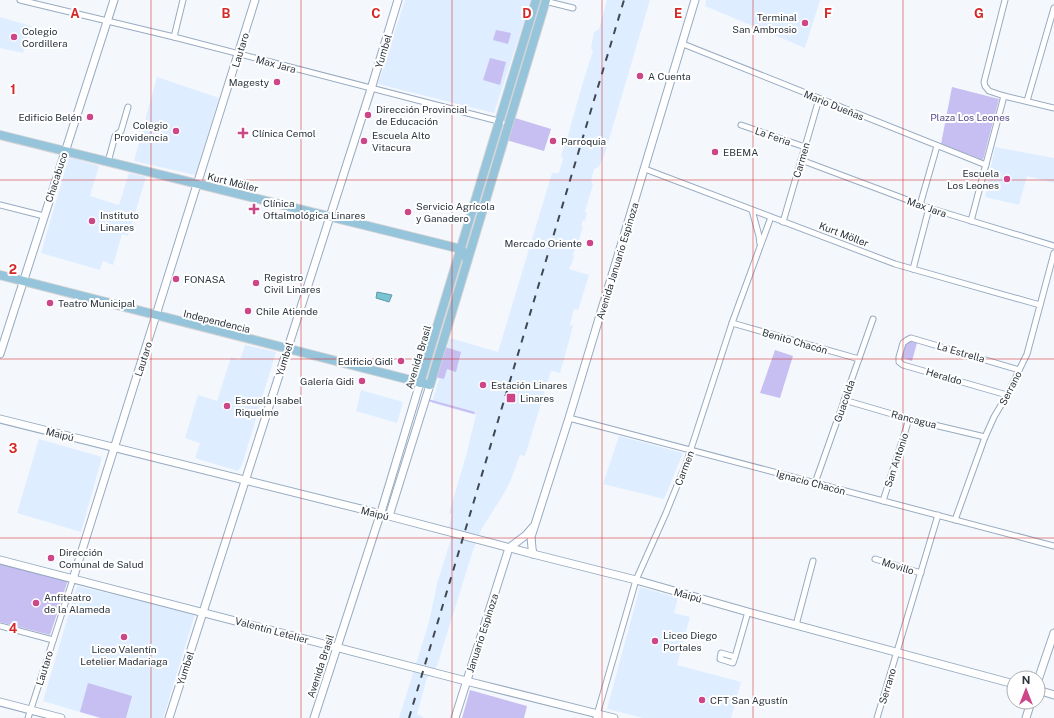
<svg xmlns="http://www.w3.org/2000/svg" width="1054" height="718" font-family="'Public Sans',sans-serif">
	<rect width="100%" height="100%" fill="#f4f8fd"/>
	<g fill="#deedff">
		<polygon points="405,0 531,0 494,113 378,84"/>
		<polygon points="607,0 650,0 605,153 599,167 594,169 591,181 593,184 585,212 587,213 585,221 583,220 581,226 583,227 578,243 576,243 573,255 574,256 571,266 570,266 569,269 589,275 578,310 574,309 570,325 573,326 560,373 551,371 525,456 520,455 512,477 506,490 481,530 474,547 437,666 427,678 417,714 423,717 423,718 399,718 426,632 431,613 437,584 454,529 449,527 452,514 449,513 466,456 476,415 432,403 450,338 498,352 552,173 559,173 563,159 561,156 569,132 583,82 593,51 591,48 594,32 599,29"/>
		<polygon points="706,0 820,0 805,48 705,6"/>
		<polygon points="0,17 31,26 23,53 0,48"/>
		<polygon points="157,77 219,98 195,175 134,161"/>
		<polygon points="995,147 1054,158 1054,183 1027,176 1019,205 985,197"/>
		<polygon points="69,157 99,166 90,196 119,205 129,173 146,177 128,236 122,234 113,265 103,261 100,270 41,253"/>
		<polygon points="245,345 276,352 242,465 238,471 195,458 200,443 185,438 198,395 217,401 231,357 240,360"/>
		<polygon points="361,390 403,402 397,423 356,411"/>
		<polygon points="619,436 683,453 664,499 603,484"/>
		<polygon points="39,439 102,457 81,532 17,513"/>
		<polygon points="77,586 195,614 163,718 100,718 43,701"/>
		<polygon points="640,587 678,598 674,613 690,617 677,665 741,682 731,718 643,718 607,709"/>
	</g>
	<g fill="#c7bef2">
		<polygon points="496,30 511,33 508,44 493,40"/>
		<polygon points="490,58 506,62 500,85 483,80"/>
		<polygon points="952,87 999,99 983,160 941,144"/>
		<polygon points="512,117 551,129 544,151 506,140"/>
		<polygon points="907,340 917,343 912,361 900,357"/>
		<polygon points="445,347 461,352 456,372 447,369 444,379 435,377"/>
		<polygon points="775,350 793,356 780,398 760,393"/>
		<polygon points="428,399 475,412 474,414 428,401"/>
		<polygon points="0,563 68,580 50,635 0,622"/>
		<polygon points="88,683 132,696 126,718 101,718 80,712"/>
		<polygon points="470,690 527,706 524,718 462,718"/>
	</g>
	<polygon fill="#78c4d3" stroke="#6199a6" points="377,292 392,295 389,302 376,298"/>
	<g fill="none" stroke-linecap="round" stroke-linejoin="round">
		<g stroke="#98abc1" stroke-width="7">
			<g id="street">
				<polyline points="20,0 174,37 502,122"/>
				<polyline points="1005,0 984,82 985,86 989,91 1004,96 1054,108"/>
				<polyline points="545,1 573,8"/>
				<polyline points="174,37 183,0"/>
				<polyline points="683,44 986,165"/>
				<polyline points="1027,101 1054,8"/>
				<polyline points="741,125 805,147"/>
				<polyline points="801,160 929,208 1054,246"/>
				<polyline points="108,162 115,136 121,131 128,107"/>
				<polyline points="645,169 895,264 1040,305"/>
				<polyline points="0,205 44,216"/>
				<polyline points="920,205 937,146"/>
				<polyline points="752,210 759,236 760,244"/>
				<polyline points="971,221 1004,96"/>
				<polyline points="783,222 819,99"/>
				<polyline points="913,269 929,208"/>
				<polyline points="732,323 859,359"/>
				<polyline points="1007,395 903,365 899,362 899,357 903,343 907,340 911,338 1019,370"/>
				<polyline points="844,400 909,419 985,437"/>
				<polyline points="569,418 1054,546"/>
				<polyline points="815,483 873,319"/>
				<polyline points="883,501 909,419"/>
				<polyline points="955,520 985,437 994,417 1007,395 1027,354 1054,253"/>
				<polyline points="875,559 921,573"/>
				<polyline points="796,625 813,561"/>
				<polyline points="0,626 53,640"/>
				<polyline points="735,657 721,653 720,659 733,663 735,657 748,612"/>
				<polyline points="28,718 73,579"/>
				<polyline points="596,718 636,580 666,513 687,461 732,323 771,217"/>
				<polyline points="877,718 938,515"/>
			</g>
		</g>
		<g stroke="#98abc1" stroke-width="9">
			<g id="secondary">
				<polyline points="0,354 114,0"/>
				<polyline points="0,419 389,516 533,554 636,580 748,612 1014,684"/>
				<polyline points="389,516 430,385"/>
				<polyline points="533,554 532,548 531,537 569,418 695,0"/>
				<polyline points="0,560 466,681 614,718"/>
				<polyline points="73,579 255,0"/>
				<polyline points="1038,680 1054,633"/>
				<polyline points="1038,690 1054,695"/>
				<polyline points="0,702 61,718"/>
				<polyline points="169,718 371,89 398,0"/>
				<polyline points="314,718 382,509 420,383"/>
				<polyline points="455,718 509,548 526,535 533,527"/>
				<polyline points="1026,718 1031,702"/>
			</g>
		</g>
		<g stroke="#d1d2d4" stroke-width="10">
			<g id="primary">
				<polyline points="0,135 461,249 465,253 467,261"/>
				<polyline points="0,275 430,385 546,0"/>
				<polyline points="420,383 536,0"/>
			</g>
		</g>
		<use href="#street" stroke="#fff" stroke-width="5"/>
		<use href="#secondary" stroke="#fff" stroke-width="7"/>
		<use href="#primary" stroke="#95c4db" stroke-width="8"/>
		<polyline stroke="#414851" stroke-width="2" stroke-dasharray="7 7" stroke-linecap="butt" points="409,718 624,0"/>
	</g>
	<path fill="none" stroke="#d62828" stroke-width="1" stroke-opacity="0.55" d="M151,0v718M301,0v718M452,0v718M602,0v718M753,0v718M903,0v718M0,180h1054M0,359h1054M0,538h1054"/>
	<g fill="#cc4688" stroke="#fff" stroke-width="1.5">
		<circle cx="805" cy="23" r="4"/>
		<circle cx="14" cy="37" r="4"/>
		<circle cx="640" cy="76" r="4"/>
		<circle cx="277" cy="82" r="4"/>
		<circle cx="368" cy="115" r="4"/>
		<circle cx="90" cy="117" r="4"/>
		<circle cx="176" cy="131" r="4"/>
		<path d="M241 127h4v4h4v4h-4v4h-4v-4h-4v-4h4z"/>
		<circle cx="364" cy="141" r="4"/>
		<circle cx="553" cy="141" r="4"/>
		<circle cx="715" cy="152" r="4"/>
		<circle cx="1007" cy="179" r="4"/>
		<path d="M252 203h4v4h4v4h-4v4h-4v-4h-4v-4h4z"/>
		<circle cx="408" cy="212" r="4"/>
		<circle cx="92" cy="221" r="4"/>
		<circle cx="590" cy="243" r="4"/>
		<circle cx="176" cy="279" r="4"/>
		<circle cx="256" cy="283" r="4"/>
		<circle cx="50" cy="303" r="4"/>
		<circle cx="248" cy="311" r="4"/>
		<circle cx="401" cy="361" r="4"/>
		<circle cx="362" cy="381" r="4"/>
		<circle cx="483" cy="385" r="4"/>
		<rect x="506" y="393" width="10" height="10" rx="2"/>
		<circle cx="227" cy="406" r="4"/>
		<circle cx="51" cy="558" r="4"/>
		<circle cx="36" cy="603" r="4"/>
		<circle cx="124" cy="637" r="4"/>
		<circle cx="655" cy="641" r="4"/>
		<circle cx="702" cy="700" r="4"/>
	</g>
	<g text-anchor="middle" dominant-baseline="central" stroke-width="4" stroke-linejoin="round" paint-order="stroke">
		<g font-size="10" fill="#2c343d" stroke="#fff" text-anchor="start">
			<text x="797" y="17" text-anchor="end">Terminal<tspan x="797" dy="12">San Ambrosio</tspan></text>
			<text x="22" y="31">Colegio<tspan x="22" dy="12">Cordillera</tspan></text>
			<text x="648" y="76">A Cuenta</text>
			<text x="269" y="82" text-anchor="end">Magesty</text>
			<text x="376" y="109">Dirección Provincial<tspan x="376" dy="12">de Educación</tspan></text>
			<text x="82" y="117" text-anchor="end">Edificio Belén</text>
			<text x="168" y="125" text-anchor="end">Colegio<tspan x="168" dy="12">Providencia</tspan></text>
			<text x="252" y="133">Clínica Cemol</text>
			<text x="372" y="135">Escuela Alto<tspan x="372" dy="12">Vitacura</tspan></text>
			<text x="561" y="141">Parroquia</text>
			<text x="723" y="152">EBEMA</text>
			<text x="999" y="173" text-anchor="end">Escuela<tspan x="999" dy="12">Los Leones</tspan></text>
			<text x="263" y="203">Clínica<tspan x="263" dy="12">Oftalmológica Linares</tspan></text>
			<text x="416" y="206">Servicio Agrícola<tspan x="416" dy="12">y Ganadero</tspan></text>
			<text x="100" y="215">Instituto<tspan x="100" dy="12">Linares</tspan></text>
			<text x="582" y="243" text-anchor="end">Mercado Oriente</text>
			<text x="264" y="277">Registro<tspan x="264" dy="12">Civil Linares</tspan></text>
			<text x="184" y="279">FONASA</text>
			<text x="58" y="303">Teatro Municipal</text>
			<text x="256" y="311">Chile Atiende</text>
			<text x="393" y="361" text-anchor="end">Edificio Gidi</text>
			<text x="354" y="381" text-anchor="end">Galería Gidi</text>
			<text x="491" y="385">Estación Linares</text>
			<text x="520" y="398">Linares</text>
			<text x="235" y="400">Escuela Isabel<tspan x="235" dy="12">Riquelme</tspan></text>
			<text x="59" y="552">Dirección<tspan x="59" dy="12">Comunal de Salud</tspan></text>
			<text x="44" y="597">Anfiteatro<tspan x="44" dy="12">de la Alameda</tspan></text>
			<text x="663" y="635">Liceo Diego<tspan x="663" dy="12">Portales</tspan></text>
			<text x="124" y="649" text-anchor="middle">Liceo Valentín<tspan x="124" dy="12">Letelier Madariaga</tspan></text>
			<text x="710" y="700">CFT San Agustín</text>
		</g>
		<g font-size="10" fill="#2c343d" stroke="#fff">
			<text transform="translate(240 50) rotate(-73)">Lautaro</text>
			<text transform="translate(383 51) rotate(-73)">Yumbel</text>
			<text transform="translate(276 64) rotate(15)">Max Jara</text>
			<text transform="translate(834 105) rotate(22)">Mario Dueñas</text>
			<text transform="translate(773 136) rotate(19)">La Feria</text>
			<text transform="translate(801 160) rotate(-74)">Carmen</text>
			<text transform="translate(56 177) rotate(-72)">Chacabuco</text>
			<text transform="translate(233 182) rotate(14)">Kurt Möller</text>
			<text transform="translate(927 207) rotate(19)">Max Jara</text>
			<text transform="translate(844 234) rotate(21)">Kurt Möller</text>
			<text transform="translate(617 261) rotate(-73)">Avenida Januario Espinoza</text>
			<text transform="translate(217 321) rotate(14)">Independencia</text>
			<text transform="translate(795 341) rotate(16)">Benito Chacón</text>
			<text transform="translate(961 352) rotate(16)">La Estrella</text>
			<text transform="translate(418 357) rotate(-73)">Avenida Brasil</text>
			<text transform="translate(143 359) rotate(-72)">Lautaro</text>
			<text transform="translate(284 359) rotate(-72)">Yumbel</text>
			<text transform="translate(944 376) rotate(16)">Heraldo</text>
			<text transform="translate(1010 388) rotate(-63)">Serrano</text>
			<text transform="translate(844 401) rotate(-71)">Guacolda</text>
			<text transform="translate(914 419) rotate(14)">Rancagua</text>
			<text transform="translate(60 434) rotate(14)">Maipú</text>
			<text transform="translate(896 460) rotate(-72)">San Antonio</text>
			<text transform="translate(684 468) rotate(-69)">Carmen</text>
			<text transform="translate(811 482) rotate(15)">Ignacio Chacón</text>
			<text transform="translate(375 513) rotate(14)">Maipú</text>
			<text transform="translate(898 566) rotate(17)">Movillo</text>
			<text transform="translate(688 595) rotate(16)">Maipú</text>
			<text transform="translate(272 630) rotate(15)">Valentín Letelier</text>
			<text transform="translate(482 633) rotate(-72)">Januario Espinoza</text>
			<text transform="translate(320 666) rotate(-72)">Avenida Brasil</text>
			<text transform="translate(44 668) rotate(-73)">Lautaro</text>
			<text transform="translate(185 668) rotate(-72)">Yumbel</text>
			<text transform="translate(887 686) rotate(-73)">Serrano</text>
		</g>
		<g font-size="10" fill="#59498c" stroke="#fff">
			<text x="970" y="117">Plaza Los Leones</text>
		</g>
	</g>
	<g font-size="13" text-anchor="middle" font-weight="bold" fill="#d62828" stroke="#fff" stroke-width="4" stroke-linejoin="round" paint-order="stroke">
		<text x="75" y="18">A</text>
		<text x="226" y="18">B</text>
		<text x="376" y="18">C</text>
		<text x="527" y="18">D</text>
		<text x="678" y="18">E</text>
		<text x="828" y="18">F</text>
		<text x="979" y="18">G</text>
		<text x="13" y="94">1</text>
		<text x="13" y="274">2</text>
		<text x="13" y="453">3</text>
		<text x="13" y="633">4</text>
	</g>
	<g transform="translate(1026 690)"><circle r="19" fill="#ffffff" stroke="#abaeb1"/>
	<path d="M0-3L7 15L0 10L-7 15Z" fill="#cc4688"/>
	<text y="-6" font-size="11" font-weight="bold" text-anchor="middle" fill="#2c343d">N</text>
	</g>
</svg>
